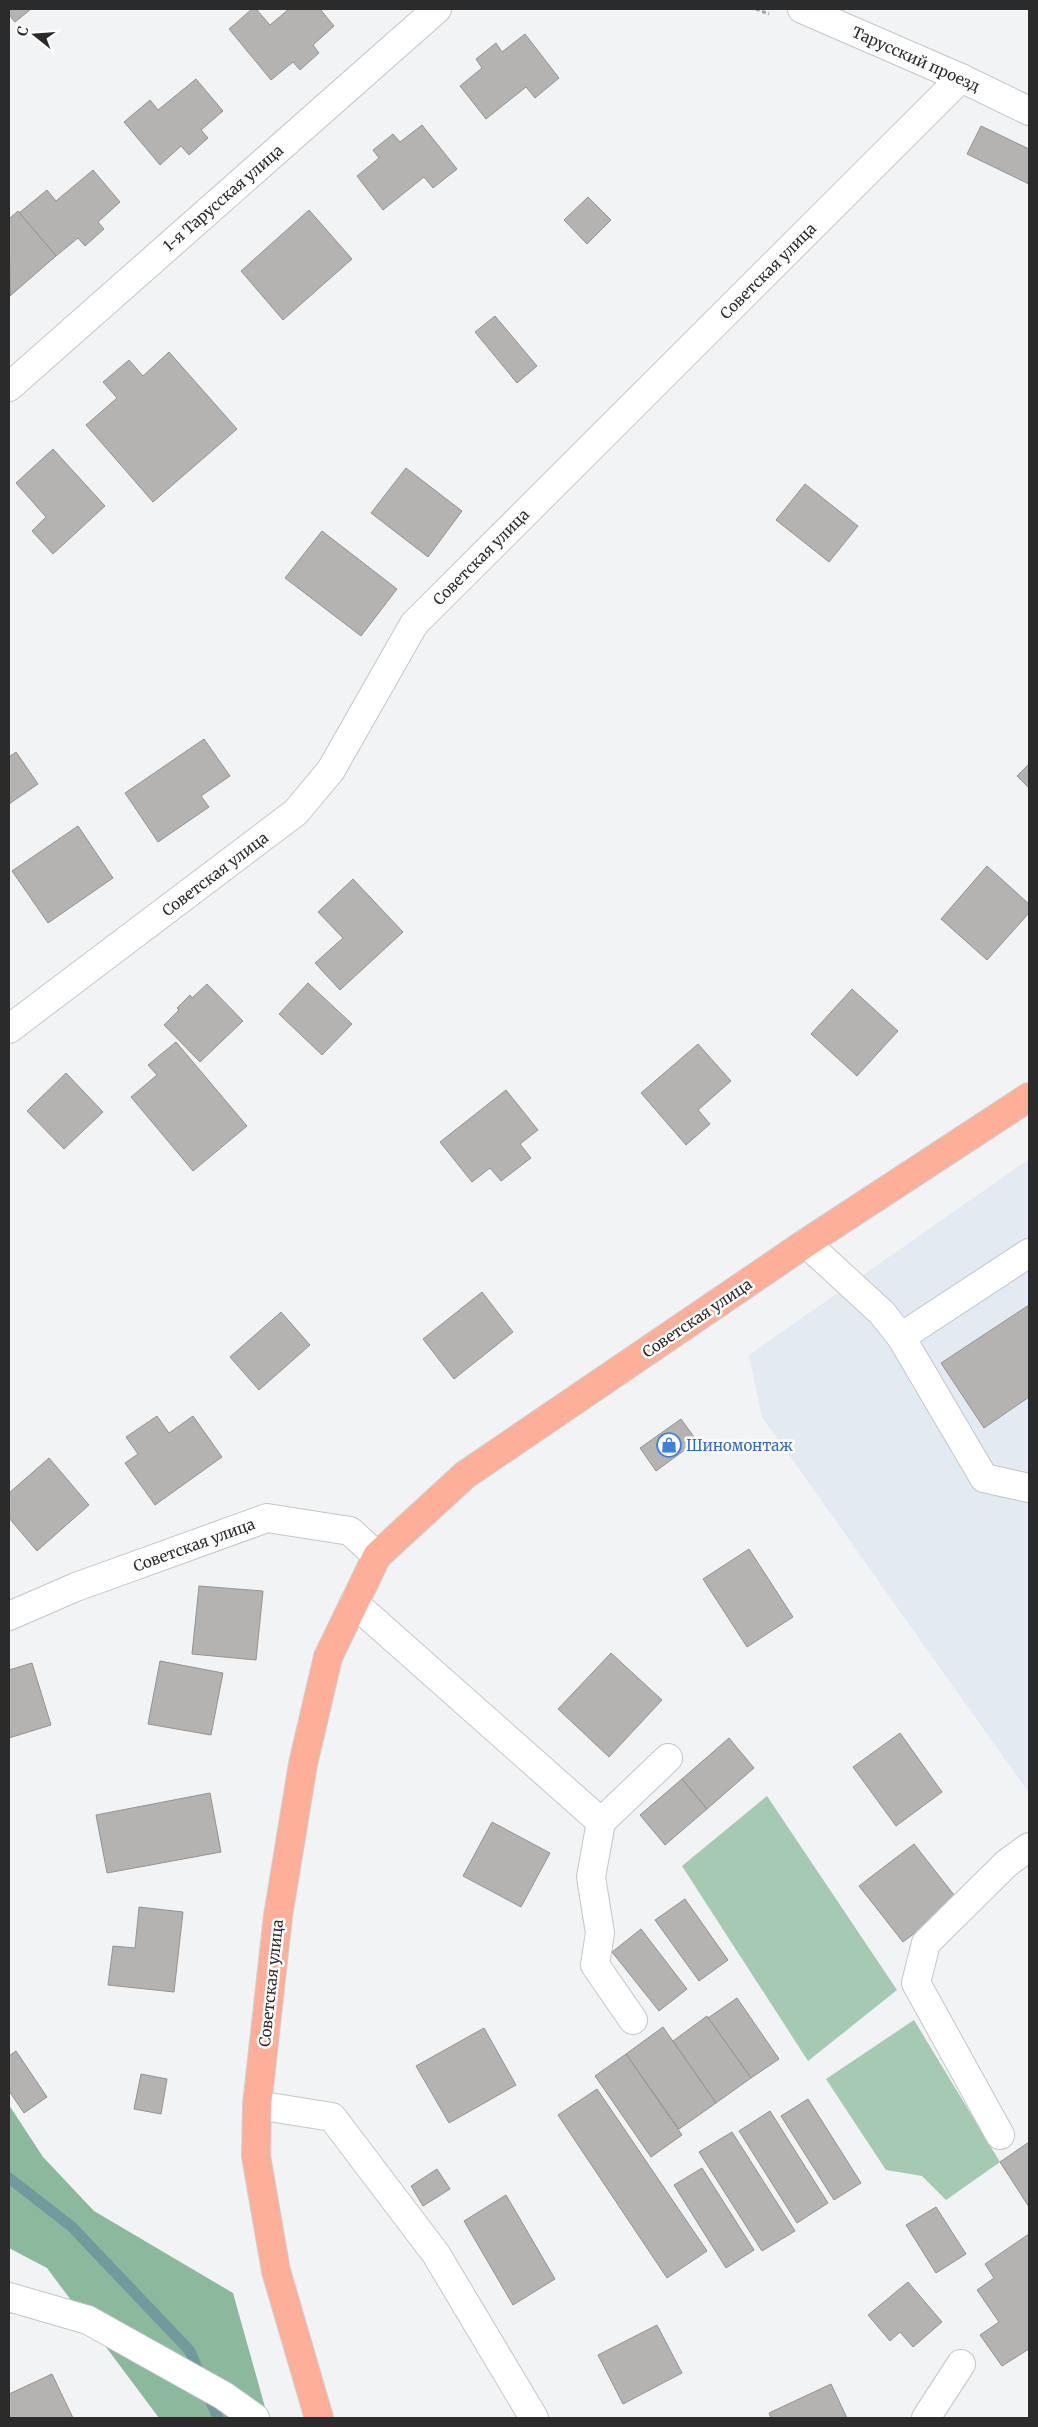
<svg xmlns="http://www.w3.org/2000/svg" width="1038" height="2427" font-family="Merriweather,serif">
	<rect width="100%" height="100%" fill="#f1f3f4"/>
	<polygon fill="#e3eaf2" points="1029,1159 1029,1793 762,1417 749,1355"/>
	<g fill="#a5c9b2">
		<polygon points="767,1796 897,1990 808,2061 682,1866"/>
		<polygon points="914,2020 1000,2162 946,2200 922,2176 886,2170 826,2079"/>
	</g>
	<polygon fill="#8cb89d" points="9,2105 43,2157 94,2211 233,2293 268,2418 159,2418 47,2268 9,2248"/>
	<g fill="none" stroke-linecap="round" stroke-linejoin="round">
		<polyline stroke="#709a9c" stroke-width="11" points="9,2178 71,2226 190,2351 218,2418"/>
	</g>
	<g fill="#b5b3b2" stroke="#959392">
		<polygon points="9,9 31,9 15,22 9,15"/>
		<polygon points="252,9 256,9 270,25 289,9 320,9 334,26 313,45 319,53 300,70 293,62 271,80 229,29"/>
		<polygon points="525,34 559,78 535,98 526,87 486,119 460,86 482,68 476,59 496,43 502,52"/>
		<polygon points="196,79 223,111 201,130 208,138 189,155 181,146 160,165 124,122 150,100 158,110"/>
		<polygon points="422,125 457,169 433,188 424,177 383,210 357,176 379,158 373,150 393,134 400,142"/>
		<polygon points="981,126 1029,149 1029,184 967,154"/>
		<polygon points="93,170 120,202 98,222 104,229 85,246 78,238 56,256 19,213 47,190 56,201"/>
		<polygon points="588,197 611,220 587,244 564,220"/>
		<polygon points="309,210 352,259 283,320 241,271"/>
		<polygon points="18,211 56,256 10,296 9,219"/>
		<polygon points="495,316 537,366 517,383 475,332"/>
		<polygon points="169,352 237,429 153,502 86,425 117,398 103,382 129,360 143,376"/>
		<polygon points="53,449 105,506 53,554 32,531 46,517 16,483"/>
		<polygon points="406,468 462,511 428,557 371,513"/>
		<polygon points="805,484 858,526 829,562 776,520"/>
		<polygon points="322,531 397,589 361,636 285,578"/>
		<polygon points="204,739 230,776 201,796 209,807 158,842 125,793"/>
		<polygon points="16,752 38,784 9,804 9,757"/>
		<polygon points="1029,764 1029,788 1017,776"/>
		<polygon points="78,826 113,878 48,923 12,871"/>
		<polygon points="987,866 1029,904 1029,913 987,960 941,919"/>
		<polygon points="353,879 403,932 340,990 315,963 343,938 318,912"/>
		<polygon points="308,983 352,1024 322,1055 279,1014"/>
		<polygon points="207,984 243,1021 200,1062 164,1025 179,1010 177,1008 190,995 192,998"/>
		<polygon points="852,989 898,1031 857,1076 811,1034"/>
		<polygon points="176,1042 247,1126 193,1171 131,1097 157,1075 148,1065"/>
		<polygon points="698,1044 731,1081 698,1110 710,1124 686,1145 641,1093"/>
		<polygon points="66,1073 103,1112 64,1149 27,1111"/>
		<polygon points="506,1090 538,1130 520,1144 531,1158 501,1181 490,1168 472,1182 440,1142"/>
		<polygon points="482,1292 513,1332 454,1379 423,1339"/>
		<polygon points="1029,1305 1029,1397 984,1428 941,1363"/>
		<polygon points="281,1312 310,1345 259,1390 230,1357"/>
		<polygon points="157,1416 169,1433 193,1416 222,1457 155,1505 125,1463 138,1454 126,1437"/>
		<polygon points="681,1419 697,1441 656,1471 640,1448"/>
		<polygon points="49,1458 89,1505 37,1551 9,1518 9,1493"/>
		<polygon points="749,1549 793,1617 747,1647 703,1579"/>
		<polygon points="199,1586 263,1591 256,1660 192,1654"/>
		<polygon points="611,1653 662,1700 609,1757 558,1709"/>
		<polygon points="160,1661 223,1673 211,1735 148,1724"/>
		<polygon points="32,1663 51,1725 9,1738 9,1670"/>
		<polygon points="900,1733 942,1792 896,1826 853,1767"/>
		<polygon points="729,1738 754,1768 707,1809 682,1779"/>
		<polygon points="682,1779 707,1809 665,1845 640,1815"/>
		<polygon points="210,1793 221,1852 107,1873 96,1815"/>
		<polygon points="492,1822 550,1853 521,1907 463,1876"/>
		<polygon points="914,1844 958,1900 903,1942 859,1886"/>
		<polygon points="685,1899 728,1960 699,1981 655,1920"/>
		<polygon points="139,1907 183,1912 174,1992 108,1985 113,1946 135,1948"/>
		<polygon points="641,1929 687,1989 659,2011 612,1952"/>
		<polygon points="737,1998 779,2059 751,2078 708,2018"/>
		<polygon points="707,2016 751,2078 716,2103 673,2041"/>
		<polygon points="663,2027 716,2103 679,2129 626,2054"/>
		<polygon points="484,2028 516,2085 449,2123 416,2066"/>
		<polygon points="16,2051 47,2097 24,2113 9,2091 9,2056"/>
		<polygon points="626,2054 682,2135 651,2157 595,2076"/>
		<polygon points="141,2074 167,2079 161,2114 134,2109"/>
		<polygon points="597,2089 707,2251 667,2278 558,2115"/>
		<polygon points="808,2099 861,2183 834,2200 781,2116"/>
		<polygon points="770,2111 828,2203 797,2223 739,2131"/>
		<polygon points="732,2132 795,2231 762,2251 699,2152"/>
		<polygon points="1029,2142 1029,2207 1000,2162"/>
		<polygon points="702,2168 754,2250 726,2268 674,2185"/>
		<polygon points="437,2169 450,2189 423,2206 411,2186"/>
		<polygon points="506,2195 555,2279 513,2305 464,2221"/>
		<polygon points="936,2207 966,2254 936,2273 906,2225"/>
		<polygon points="1029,2234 1029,2349 1002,2366 980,2335 999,2322 977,2290 994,2278 985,2264"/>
		<polygon points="908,2282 942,2322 913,2347 900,2332 890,2341 868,2315"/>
		<polygon points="657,2325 682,2373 623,2404 598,2355"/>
		<polygon points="52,2374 73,2418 9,2418 9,2394"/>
		<polygon points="831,2384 847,2418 771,2418 769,2413"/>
	</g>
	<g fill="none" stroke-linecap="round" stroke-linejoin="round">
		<g stroke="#c4c6c7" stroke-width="30">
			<g id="minor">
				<polyline points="802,9 961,78 1029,111"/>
				<polyline points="9,387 437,9"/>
				<polyline points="9,1029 296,812 331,770 414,624 961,78"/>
				<polyline points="806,1243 882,1313 901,1337 1029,1253"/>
				<polyline points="901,1337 984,1478 1029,1488"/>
				<polyline points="354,1603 601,1822 668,1758"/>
				<polyline points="9,1616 76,1587 267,1518 350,1531 377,1556"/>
				<polyline points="601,1822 591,1877 600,1933 595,1965 633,2020"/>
				<polyline points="257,2105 332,2117 436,2254 534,2418"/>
				<polyline points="1000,2135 916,1983 926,1943 1007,1863 1029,1847"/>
				<polyline points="9,2297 88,2320 224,2396 255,2418"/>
				<polyline points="926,2418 961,2364"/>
			</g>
		</g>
		<g stroke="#d0d0d1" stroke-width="30">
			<polyline id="major" points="319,2418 276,2271 256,2156 257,2105 278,1916 303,1764 328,1657 377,1556 465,1475 806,1243 1029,1097"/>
		</g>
		<polyline stroke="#a4a5a6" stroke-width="3" stroke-dasharray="4 2.5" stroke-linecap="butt" points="756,9 769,14"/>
		<use href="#minor" stroke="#fff" stroke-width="28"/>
		<use href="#major" stroke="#fdaf99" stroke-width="28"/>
	</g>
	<defs>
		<g id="shop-ring" transform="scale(1.25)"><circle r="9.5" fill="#fff" stroke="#3f7fe0" stroke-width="1.5"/><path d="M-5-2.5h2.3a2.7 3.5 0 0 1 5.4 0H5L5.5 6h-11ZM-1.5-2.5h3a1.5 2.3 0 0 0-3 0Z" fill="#3f7fe0"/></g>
	</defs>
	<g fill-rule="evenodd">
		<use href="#shop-ring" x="669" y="1445"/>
	</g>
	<g text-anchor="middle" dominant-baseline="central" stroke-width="5" stroke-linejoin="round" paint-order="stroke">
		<g font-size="15" fill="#2b2b2c" stroke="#fff">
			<text transform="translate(916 59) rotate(24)">Тарусский проезд</text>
			<text transform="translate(223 198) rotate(-41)">1-я Тарусская улица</text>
			<text transform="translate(768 271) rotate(-45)">Советская улица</text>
			<text transform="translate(481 557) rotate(-45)">Советская улица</text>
			<text transform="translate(215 874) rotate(-37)">Советская улица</text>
			<text transform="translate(697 1318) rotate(-34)">Советская улица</text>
			<text transform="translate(194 1545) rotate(-20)">Советская улица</text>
			<text transform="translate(271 1983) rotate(-84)">Советская улица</text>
		</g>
		<g font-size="15" fill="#366cbe" stroke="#fff" text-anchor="start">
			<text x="686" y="1445">Шиномонтаж</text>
		</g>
	</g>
	<rect width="1038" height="2427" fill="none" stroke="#2b2b2c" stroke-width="20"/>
	<g transform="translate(35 35) rotate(287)" stroke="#ffffff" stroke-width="4" paint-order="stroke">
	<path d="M0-4L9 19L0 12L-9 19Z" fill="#2b2b2c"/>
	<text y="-8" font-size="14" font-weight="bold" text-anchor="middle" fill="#2b2b2c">С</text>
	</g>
</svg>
